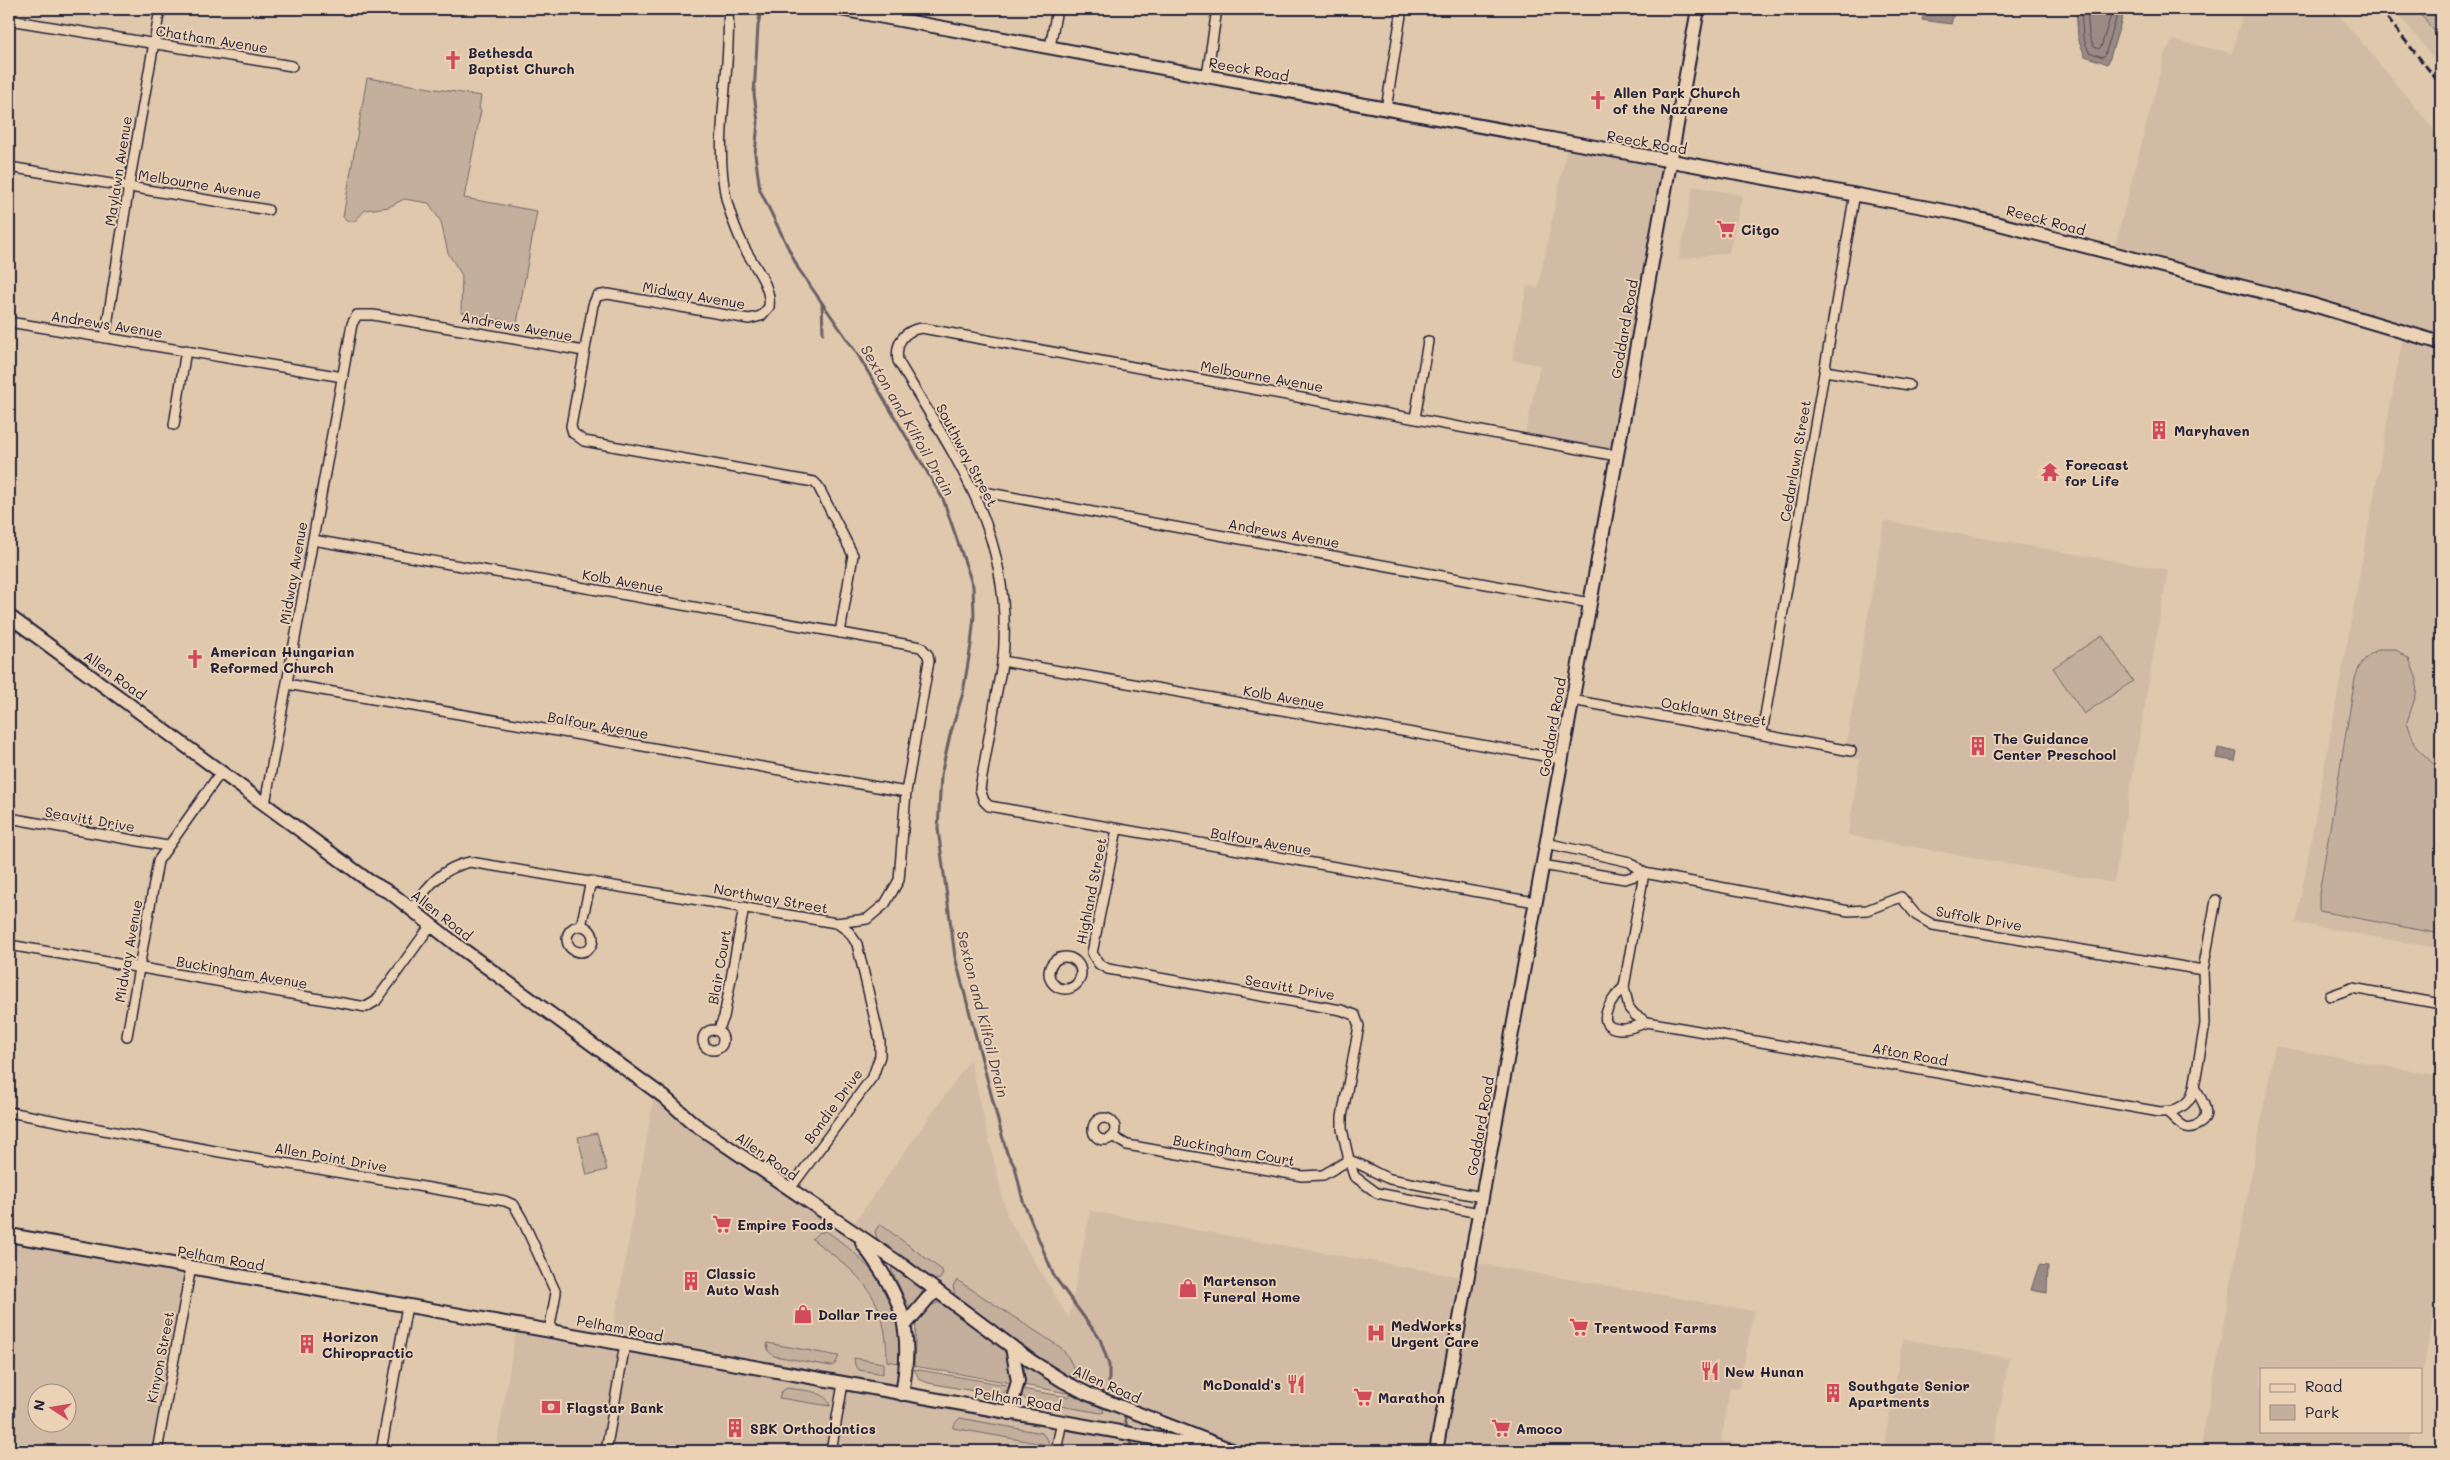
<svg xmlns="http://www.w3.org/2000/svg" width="2450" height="1460" font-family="Mali,sans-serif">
	<rect width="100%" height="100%" fill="#e0c8ad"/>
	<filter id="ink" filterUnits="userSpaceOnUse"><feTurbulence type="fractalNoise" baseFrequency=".02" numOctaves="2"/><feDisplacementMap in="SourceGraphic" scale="10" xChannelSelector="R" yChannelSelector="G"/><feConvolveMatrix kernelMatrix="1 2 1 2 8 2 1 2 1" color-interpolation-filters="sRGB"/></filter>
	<g filter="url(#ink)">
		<g fill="#d1bba4" fill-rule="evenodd">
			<polygon points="2244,9 2334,9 2441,138 2441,949 2296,923 2404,331 2113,254 2165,53 2173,40 2232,53"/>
			<polygon points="2394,9 2441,9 2441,67"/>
			<polygon points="1568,143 1670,162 1617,456 1524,439 1540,365 1512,360 1527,286 1538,288"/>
			<polygon points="1693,186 1742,195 1729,253 1679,259"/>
			<polygon points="1884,521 2168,570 2114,883 1848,835 1860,760 1844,756"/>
			<polygon points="2275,1046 2441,1076 2441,1274 2421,1382 2421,1369 2261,1369 2261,1431 2412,1431 2409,1451 2200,1451"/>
			<path d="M970,1060l37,156 62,103 21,-108 377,67 3,-16 284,49 -15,77 -9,-1 -9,54 62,10h-1265l-22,-4 21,-121 94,15 44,-250 194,139zM859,1238l204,143 -1,40 -160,-27 -3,-91z"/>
			<path d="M9,1235l182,32 -34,184h-148zM38,1392h30v30h-30z"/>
			<polygon points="1903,1339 2009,1358 1993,1451 1883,1451"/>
		</g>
		<g fill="#c4af9c" stroke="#73686c">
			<polygon points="2416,9 2441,9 2441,39"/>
			<polygon points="367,78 481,96 479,109 481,110 464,198 537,211 517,323 461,312 462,275 448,253 441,222 429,203 404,199 389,207 365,210 355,221 348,221 343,217"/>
			<polygon points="2102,635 2133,681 2084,714 2053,668"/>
			<path d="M2379,649h16l14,10 8,20 -1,16 -9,27 9,25 25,24v163l-122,-23v-17l36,-215c4,-15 10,-23 24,-30z"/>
			<polygon points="597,1133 607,1170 587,1175 578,1137"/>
			<polygon points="880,1224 942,1270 943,1274 940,1279 932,1280 877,1239 875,1231"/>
			<path d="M826,1231c43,29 85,75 73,132l-12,-2c0,-65 -26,-86 -75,-122l6,-6z"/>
			<polygon points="893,1267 924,1289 913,1308 909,1307 891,1269"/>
			<polygon points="957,1280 1060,1347 1067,1355 1078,1376 1074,1380 1064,1375 955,1296 953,1286"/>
			<polygon points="941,1302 1004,1350 1011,1367 1011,1383 914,1366 916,1324 929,1306"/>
			<polygon points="767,1343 839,1356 835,1364 831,1366 774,1356 768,1351"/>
			<polygon points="854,1358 883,1363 883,1374 859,1370 855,1365"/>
			<polygon points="1025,1364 1068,1391 1067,1393 1023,1385"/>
			<polygon points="914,1369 1006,1385 1010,1386 1005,1392 997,1395 928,1383 919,1379"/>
			<path d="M787,1388c15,3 39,1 43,18l-51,-8 2,-6z"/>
			<polygon points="1022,1389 1068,1397 1071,1393 1103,1409 1104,1412 1101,1413 1026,1400 1021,1394"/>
			<polygon points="960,1418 1042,1433 1048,1440 1048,1445 953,1428 956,1422"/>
		</g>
		<g fill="#9a8a83" stroke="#6a6066">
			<polygon points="1926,9 1955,9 1951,24 1922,20"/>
			<polygon points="2076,9 2125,9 2108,64 2085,56 2078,38"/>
			<polygon points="2218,748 2237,752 2235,761 2216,758"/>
			<polygon points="2039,1265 2048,1266 2047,1293 2031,1290"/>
		</g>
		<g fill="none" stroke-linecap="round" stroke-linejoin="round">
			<g stroke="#524c58" stroke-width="1">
				<polyline points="2081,9 2083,37 2089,52 2103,57 2105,55 2119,9"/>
				<polyline points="2087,9 2089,35 2094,47 2099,49 2101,47 2113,9"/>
			</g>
			<g stroke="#6a6066" stroke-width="3">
				<polyline points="761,9 758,26 754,94 758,122 755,154 760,190 798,268 858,355 943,499 973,586 974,616 971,645 963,693 950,735 941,775 938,829 955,957 1000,1128 1007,1153 1015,1167 1023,1201 1054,1276 1100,1339 1109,1365 1109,1383 1114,1391 1122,1396 1123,1404"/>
				<polyline points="822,303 823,333"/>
				<polyline points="1124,1413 1128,1431"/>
				<polyline points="1129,1437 1132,1451"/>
			</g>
			<g stroke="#22223b" stroke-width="12">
				<g id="street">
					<path d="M728,9c4,64 -15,126 -2,189 4,16 10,32 17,47 9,19 29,40 26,62l-8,9 -12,3 -141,-25 -11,2 -4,9 -22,121 2,7 11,8 230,41 4,4 35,69 -13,78"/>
					<polyline points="9,20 292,66"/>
					<polyline points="900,20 902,9"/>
					<polyline points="1050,47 1057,9"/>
					<polyline points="1207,76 1217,9"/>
					<polyline points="1386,109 1402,9"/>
					<polyline points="9,167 268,210"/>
					<polyline points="9,322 343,377"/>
					<polyline points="105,338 131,173 160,9"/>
					<polyline points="1825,371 1909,385"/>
					<polyline points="1415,418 1428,341"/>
					<polyline points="174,425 186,350"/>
					<polyline points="973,490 1590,603"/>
					<path d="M313,540l608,107 7,8 1,6 -23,131 -7,88 -14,24 -18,15 -31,4 -366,-61c-29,6 -42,24 -59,48"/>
					<polyline points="1002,661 1561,759"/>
					<polyline points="287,684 906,792"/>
					<polyline points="1572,700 1851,751"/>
					<polyline points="1762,733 1855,193"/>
					<polyline points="265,804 352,324 357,315 373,315 584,351"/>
					<polyline points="9,818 167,846"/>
					<polyline points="1546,843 1630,862 1644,873 1849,911 1867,910 1901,897 1916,915 1933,925 2203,970"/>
					<polyline points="1542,865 1625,879 1644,873"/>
					<polyline points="1644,873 1624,987 1629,1008 1635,1015 1647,1022 2160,1112 2173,1111 2184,1105 2190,1099 2194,1088 2205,1024 2203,970 2216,900"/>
					<path d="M1535,902l-546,-96 -5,-5 -4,-12c5,-31 11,-62 16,-93 3,-18 8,-35 8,-53 5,-116 -50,-187 -106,-282 -3,-18 6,-31 24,-33l695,128"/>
					<polyline points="581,926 591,881"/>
					<circle cx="580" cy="939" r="13"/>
					<polyline points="9,945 366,1007 376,1001 431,925"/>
					<circle cx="1065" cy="973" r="16"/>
					<path d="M1624,987c-10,9 -34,40 -4,42 9,1 19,-4 27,-7"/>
					<polyline points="2330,996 2352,988 2441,1004"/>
					<circle cx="713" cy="1040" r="10"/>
					<polyline points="718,1031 724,1017 744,907"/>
					<polyline points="127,1036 158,861 221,772"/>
					<polyline points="9,1112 220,1152 505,1201 514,1205 522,1219 556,1293 549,1331"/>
					<path d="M2167,1112c6,4 12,13 19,15 4,1 8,0 11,-2 17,-8 5,-26 -3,-37"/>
					<circle cx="1104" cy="1129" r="11"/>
					<polyline points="1112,1136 1127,1145 1302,1176 1323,1175 1349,1160 1342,1129 1342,1117 1359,1026 1355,1015 1341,1010 1108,969 1099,964 1092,953 1117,829"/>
					<polyline points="789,1190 873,1076 880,1056 880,1041 857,944 849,932 837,923"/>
					<path d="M1479,1213l-102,-20 -23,-17 -5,-16c15,5 27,14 41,19l92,18"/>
					<polyline points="157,1451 191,1267"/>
					<polyline points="381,1451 407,1306"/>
					<polyline points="606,1451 625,1344"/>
					<polyline points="831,1451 843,1384"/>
					<polyline points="1056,1451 1062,1421"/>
				</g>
			</g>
			<g stroke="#22223b" stroke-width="16">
				<g id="secondary">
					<polyline points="840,9 1956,213 2310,304 2441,343"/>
					<polyline points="9,616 369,881 392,894 458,946 664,1097 693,1123 902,1265 1031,1361 1063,1381 1088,1394 1234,1451"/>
					<polyline points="9,1235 1210,1448"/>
					<path d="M862,1243c40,55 52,83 40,151"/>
					<polyline points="905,1325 928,1298 937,1291"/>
					<polyline points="1009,1413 1018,1381 1012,1347"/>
					<polyline points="1436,1451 1698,9"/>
				</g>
			</g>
			<use href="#street" stroke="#ecd2b4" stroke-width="9"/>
			<use href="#secondary" stroke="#ecd2b4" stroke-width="12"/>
			<polyline stroke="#22223b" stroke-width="3" stroke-dasharray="8 4" stroke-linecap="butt" points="2380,9 2441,85"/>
		</g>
	</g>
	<defs>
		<g id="church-bare" transform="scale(1.5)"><path d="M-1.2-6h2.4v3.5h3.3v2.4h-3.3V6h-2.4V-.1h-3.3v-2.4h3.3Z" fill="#d1495b" stroke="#ecd2b4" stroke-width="2.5" paint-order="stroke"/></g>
		<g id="supermarket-bare" transform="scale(1.5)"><path d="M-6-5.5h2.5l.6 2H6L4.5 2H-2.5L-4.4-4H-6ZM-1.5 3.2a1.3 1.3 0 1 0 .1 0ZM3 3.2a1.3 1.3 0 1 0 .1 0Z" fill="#d1495b" stroke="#ecd2b4" stroke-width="2.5" paint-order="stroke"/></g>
		<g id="building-bare" transform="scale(1.5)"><path d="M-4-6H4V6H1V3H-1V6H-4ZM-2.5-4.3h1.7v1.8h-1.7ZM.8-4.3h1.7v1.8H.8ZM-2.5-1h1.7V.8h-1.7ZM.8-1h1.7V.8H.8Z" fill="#d1495b" stroke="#ecd2b4" stroke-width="2.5" paint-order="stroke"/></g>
		<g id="temple-bare" transform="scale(1.5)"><path d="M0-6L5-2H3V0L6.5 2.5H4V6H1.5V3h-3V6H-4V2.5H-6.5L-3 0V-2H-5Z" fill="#d1495b" stroke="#ecd2b4" stroke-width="2.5" paint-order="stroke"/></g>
		<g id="shop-bare" transform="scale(1.5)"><path d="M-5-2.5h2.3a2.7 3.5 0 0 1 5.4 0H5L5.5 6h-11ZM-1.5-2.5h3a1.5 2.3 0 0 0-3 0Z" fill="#d1495b" stroke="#ecd2b4" stroke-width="2.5" paint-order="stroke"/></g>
		<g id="hospital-bare" transform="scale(1.5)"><path d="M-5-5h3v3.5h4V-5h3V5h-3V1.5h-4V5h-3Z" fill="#d1495b" stroke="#ecd2b4" stroke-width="2.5" paint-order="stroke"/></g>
		<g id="restaurant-bare" transform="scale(1.5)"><path d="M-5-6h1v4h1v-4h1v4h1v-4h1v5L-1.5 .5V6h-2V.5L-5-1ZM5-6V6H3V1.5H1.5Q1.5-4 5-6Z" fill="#d1495b" stroke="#ecd2b4" stroke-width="2.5" paint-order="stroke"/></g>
		<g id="bank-bare" transform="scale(1.5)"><path d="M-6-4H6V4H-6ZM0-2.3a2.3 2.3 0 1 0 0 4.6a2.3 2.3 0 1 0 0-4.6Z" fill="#d1495b" stroke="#ecd2b4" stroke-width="2.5" paint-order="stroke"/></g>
	</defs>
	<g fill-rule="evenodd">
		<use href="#church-bare" x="453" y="60"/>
		<use href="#church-bare" x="1598" y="100"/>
		<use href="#supermarket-bare" x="1726" y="229"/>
		<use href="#building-bare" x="2159" y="430"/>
		<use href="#temple-bare" x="2050" y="472"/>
		<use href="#church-bare" x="195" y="659"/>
		<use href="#building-bare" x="1978" y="746"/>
		<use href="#supermarket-bare" x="722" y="1224"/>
		<use href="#building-bare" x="691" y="1281"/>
		<use href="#shop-bare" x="1188" y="1288"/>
		<use href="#shop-bare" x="803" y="1314"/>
		<use href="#supermarket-bare" x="1579" y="1327"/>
		<use href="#hospital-bare" x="1376" y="1333"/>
		<use href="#building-bare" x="307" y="1344"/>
		<use href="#restaurant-bare" x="1710" y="1371"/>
		<use href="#restaurant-bare" x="1296" y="1384"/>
		<use href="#building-bare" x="1833" y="1393"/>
		<use href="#supermarket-bare" x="1363" y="1397"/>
		<use href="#bank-bare" x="551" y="1407"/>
		<use href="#building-bare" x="735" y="1428"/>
		<use href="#supermarket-bare" x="1501" y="1428"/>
	</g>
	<g text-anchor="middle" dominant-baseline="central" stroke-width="4" stroke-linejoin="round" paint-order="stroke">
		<g font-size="14" fill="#22223b" stroke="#ecd2b4">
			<text transform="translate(212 39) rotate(9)">Chatham Avenue</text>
			<text transform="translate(1249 69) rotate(10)">Reeck Road</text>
			<text transform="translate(1647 142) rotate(10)">Reeck Road</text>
			<text transform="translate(118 171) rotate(-81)">Maylawn Avenue</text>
			<text transform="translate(200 184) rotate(9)">Melbourne Avenue</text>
			<text transform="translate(2046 220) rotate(15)">Reeck Road</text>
			<text transform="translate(694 295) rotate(10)">Midway Avenue</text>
			<text transform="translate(107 324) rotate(9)">Andrews Avenue</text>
			<text transform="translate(517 326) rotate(10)">Andrews Avenue</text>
			<text transform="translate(1624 329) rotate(-80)">Goddard Road</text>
			<text transform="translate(1262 376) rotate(10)">Melbourne Avenue</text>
			<text transform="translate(967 455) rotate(62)">Southway Street</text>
			<text transform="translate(1795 461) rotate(-80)">Cedarlawn Street</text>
			<text transform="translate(1284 533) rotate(10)">Andrews Avenue</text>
			<text transform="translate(293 573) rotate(-80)">Midway Avenue</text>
			<text transform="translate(623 581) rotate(10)">Kolb Avenue</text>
			<text transform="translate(115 675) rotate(36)">Allen Road</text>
			<text transform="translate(1284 697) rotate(10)">Kolb Avenue</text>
			<text transform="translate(1714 711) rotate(10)">Oaklawn Street</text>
			<text transform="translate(598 725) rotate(10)">Balfour Avenue</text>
			<text transform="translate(1552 727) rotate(-80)">Goddard Road</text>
			<text transform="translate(90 819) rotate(10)">Seavitt Drive</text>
			<text transform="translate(1261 841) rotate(10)">Balfour Avenue</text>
			<text transform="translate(1091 891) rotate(-79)">Highland Street</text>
			<text transform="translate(771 898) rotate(10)">Northway Street</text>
			<text transform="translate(442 915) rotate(38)">Allen Road</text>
			<text transform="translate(1979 918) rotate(10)">Suffolk Drive</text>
			<text transform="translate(128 951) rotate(-80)">Midway Avenue</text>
			<text transform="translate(719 967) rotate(-80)">Blair Court</text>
			<text transform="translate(242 972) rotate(10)">Buckingham Avenue</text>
			<text transform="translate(1290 987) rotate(10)">Seavitt Drive</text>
			<text transform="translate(1910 1054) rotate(10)">Afton Road</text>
			<text transform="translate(833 1106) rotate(-54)">Bondie Drive</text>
			<text transform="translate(1480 1126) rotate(-80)">Goddard Road</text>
			<text transform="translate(1234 1150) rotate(10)">Buckingham Court</text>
			<text transform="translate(767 1156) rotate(35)">Allen Road</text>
			<text transform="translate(331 1157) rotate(10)">Allen Point Drive</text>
			<text transform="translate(221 1258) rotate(10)">Pelham Road</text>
			<text transform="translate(620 1328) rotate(11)">Pelham Road</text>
			<text transform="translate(160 1357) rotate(-79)">Kinyon Street</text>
			<text transform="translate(1107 1384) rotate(24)">Allen Road</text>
			<text transform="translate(1018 1399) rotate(9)">Pelham Road</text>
		</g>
		<g font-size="14" font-weight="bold" fill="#22223b" stroke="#ecd2b4" text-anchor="start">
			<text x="468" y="52">Bethesda<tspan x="468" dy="16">Baptist Church</tspan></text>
			<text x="1613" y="92">Allen Park Church<tspan x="1613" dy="16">of the Nazarene</tspan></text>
			<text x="1741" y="229">Citgo</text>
			<text x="2174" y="430">Maryhaven</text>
			<text x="2065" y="464">Forecast<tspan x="2065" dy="16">for Life</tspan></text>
			<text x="210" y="651">American Hungarian<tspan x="210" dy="16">Reformed Church</tspan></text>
			<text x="1993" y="738">The Guidance<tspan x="1993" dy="16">Center Preschool</tspan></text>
			<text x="737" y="1224">Empire Foods</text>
			<text x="706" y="1273">Classic<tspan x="706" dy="16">Auto Wash</tspan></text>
			<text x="1203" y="1280">Martenson<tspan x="1203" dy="16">Funeral Home</tspan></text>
			<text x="818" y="1314">Dollar Tree</text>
			<text x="1391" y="1325">MedWorks<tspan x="1391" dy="16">Urgent Care</tspan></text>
			<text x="1594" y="1327">Trentwood Farms</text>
			<text x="322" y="1336">Horizon<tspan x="322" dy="16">Chiropractic</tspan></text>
			<text x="1725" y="1371">New Hunan</text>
			<text x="1281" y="1384" text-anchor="end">McDonald's</text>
			<text x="1848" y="1385">Southgate Senior<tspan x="1848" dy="16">Apartments</tspan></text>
			<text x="1378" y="1397">Marathon</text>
			<text x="566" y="1407">Flagstar Bank</text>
			<text x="750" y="1428">SBK Orthodontics</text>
			<text x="1516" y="1428">Amoco</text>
		</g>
		<g font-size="15" font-style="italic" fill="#464151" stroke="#ecd2b4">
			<text transform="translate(908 420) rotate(60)">Sexton and Kilfoil Drain</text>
			<text transform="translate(983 1014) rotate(76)">Sexton and Kilfoil Drain</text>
		</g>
	</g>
	<rect width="2450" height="1460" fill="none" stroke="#ecd2b4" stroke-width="30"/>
	<rect x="15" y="15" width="2420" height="1430" fill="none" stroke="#22223b" stroke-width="2" filter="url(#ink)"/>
	<rect x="2260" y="1368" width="162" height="65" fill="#ecd2b4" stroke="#9b8c84"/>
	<rect x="2270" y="1384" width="25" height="8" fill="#ecd2b4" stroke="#9b8c84"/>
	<text x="2305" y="1392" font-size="15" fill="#22223b">Road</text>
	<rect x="2270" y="1405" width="25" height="15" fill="#c4af9c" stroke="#9b8c84"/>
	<text x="2305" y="1418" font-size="15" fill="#22223b">Park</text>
	<g transform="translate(52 1408) rotate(282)"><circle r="24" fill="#ecd2b4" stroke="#9b8c84"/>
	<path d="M0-4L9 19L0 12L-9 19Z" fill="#d1495b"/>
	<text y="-8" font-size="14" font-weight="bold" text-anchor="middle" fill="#22223b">N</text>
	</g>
</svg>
